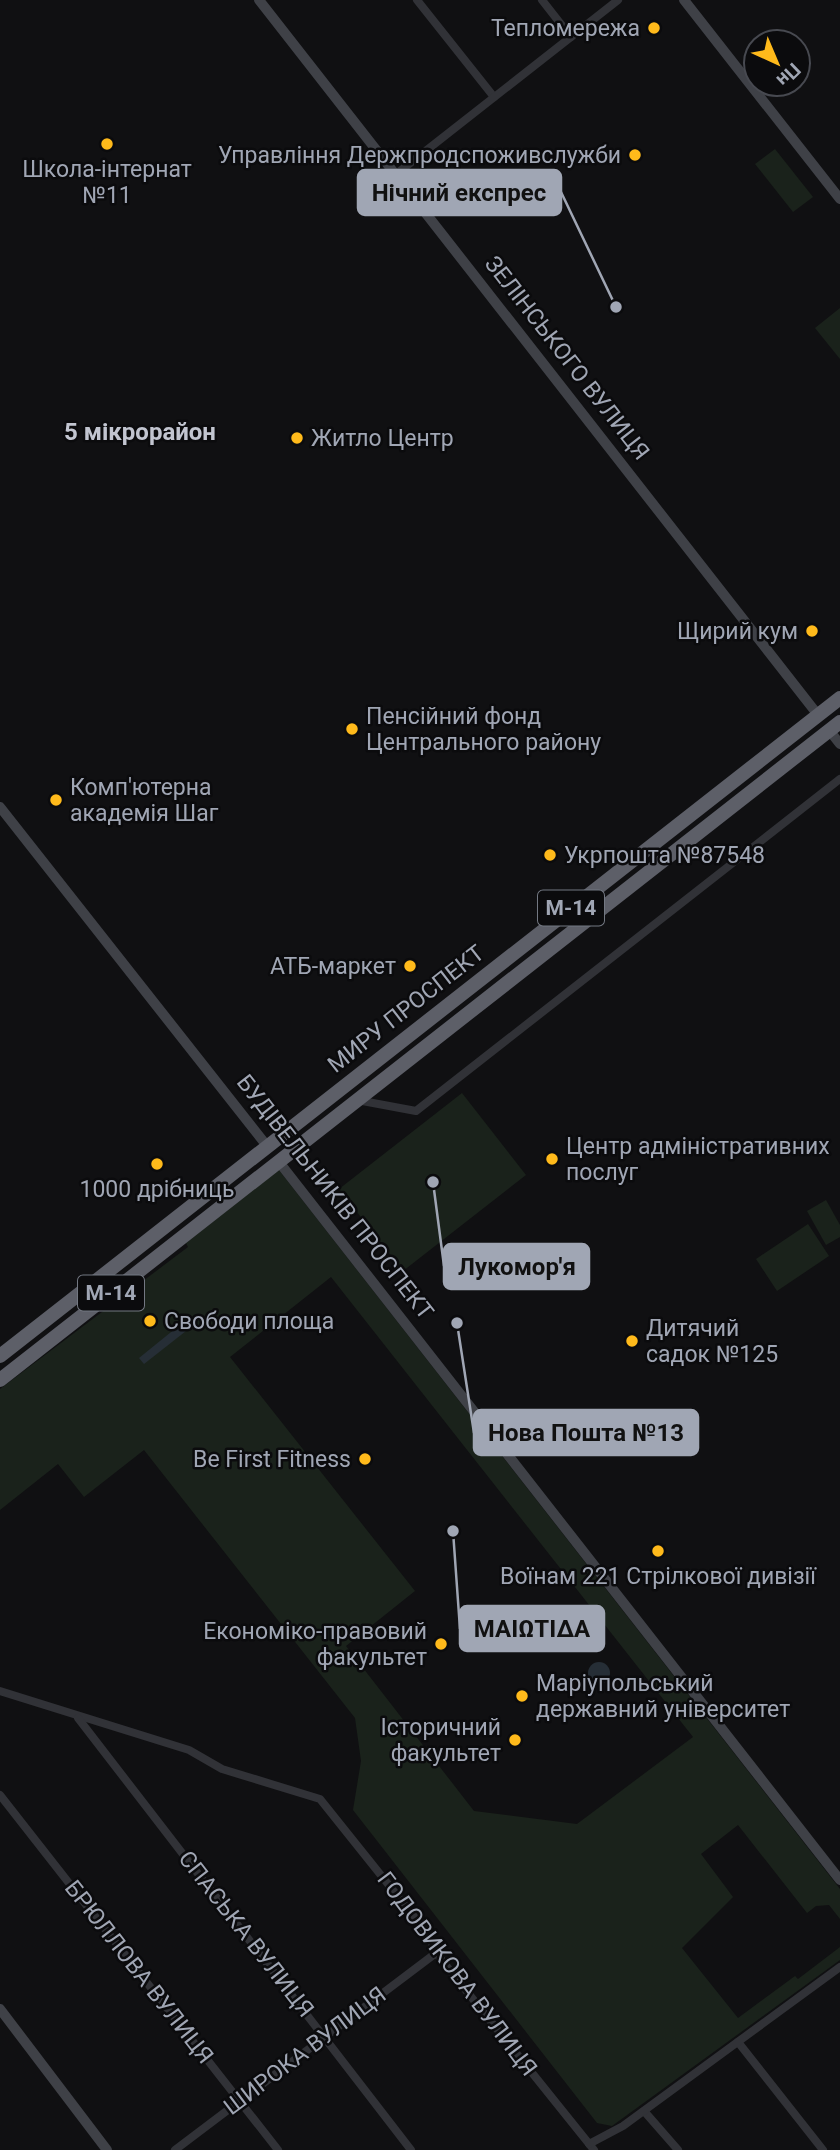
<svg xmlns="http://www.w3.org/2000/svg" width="840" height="2150" font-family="Roboto,sans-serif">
	<rect width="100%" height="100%" fill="#101012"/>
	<g fill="#1a221b" fill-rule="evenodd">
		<polygon points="775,149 813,197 793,212 755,164"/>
		<polygon points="840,308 840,359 815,328"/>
		<polygon points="462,1093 526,1175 403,1271 339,1189"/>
		<path d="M279,1170l561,719v30l-11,-14 -13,1 -9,7 -69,-88 -37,29 32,43 -51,51 56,70 57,-42 3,3 42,-32v13l-228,166 -15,-3 -244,-313 8,-49 -6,-43 -211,-268 -60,47 -26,-33 -58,46v-121l188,-142 -2,-4zM331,1277l362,460 -116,87 -103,-13 -128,-165 69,-55 -185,-234z"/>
		<polygon points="826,1200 840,1225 840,1237 826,1245 807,1211"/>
		<polygon points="808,1224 829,1256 777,1291 756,1259"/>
	</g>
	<g fill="#262e36">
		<polygon points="181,1324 186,1331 144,1364 139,1358"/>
		<circle cx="599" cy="1673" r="11"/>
	</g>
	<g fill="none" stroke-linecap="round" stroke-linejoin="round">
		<g stroke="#313237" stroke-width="8">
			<polyline points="417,0 494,97"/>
			<polyline points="542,0 571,37"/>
			<polyline points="395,175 618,0"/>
			<polyline points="357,1100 416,1111 840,779"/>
			<polyline points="0,1691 189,1750 222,1769 320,1799 428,1934 436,1953 594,2150"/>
			<polyline points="78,1718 411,2150"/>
			<polyline points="0,1795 278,2150"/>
			<polyline points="738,2042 823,2150"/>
			<polyline points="644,2111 678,2150"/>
			<polyline points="589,2144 623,2126 840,1967"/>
			<polyline points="175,2150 436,1953"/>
		</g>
		<g stroke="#3f4147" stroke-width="10">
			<polyline points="259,0 818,715"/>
			<polyline points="684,0 840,199"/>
			<polyline points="829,730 840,744"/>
			<polyline points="0,807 267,1146"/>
			<polyline points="279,1162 840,1880"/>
			<polyline points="0,2009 107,2150"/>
		</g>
		<g stroke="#5d5f68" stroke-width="14">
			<polyline points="0,1356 840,698"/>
			<polyline points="0,1380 840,722"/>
		</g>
	</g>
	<g fill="#ffba1b" stroke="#0b0b0d" stroke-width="2.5">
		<circle cx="654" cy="28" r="7"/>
		<circle cx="107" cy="144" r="7"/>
		<circle cx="635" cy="155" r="7"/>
		<circle cx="297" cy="438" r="7"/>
		<circle cx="812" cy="631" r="7"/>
		<circle cx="352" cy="729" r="7"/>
		<circle cx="56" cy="800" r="7"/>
		<circle cx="550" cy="855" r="7"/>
		<circle cx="410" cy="966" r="7"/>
		<circle cx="552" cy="1159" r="7"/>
		<circle cx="157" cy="1164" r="7"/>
		<circle cx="150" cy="1321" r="7"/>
		<circle cx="632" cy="1341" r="7"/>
		<circle cx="365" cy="1459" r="7"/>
		<circle cx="658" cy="1551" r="7"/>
		<circle cx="441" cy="1644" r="7"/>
		<circle cx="522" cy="1696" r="7"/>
		<circle cx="515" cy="1740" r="7"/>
	</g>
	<g text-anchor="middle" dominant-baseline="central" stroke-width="5" stroke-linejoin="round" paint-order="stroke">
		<g fill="#0b0b0d" stroke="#737882" stroke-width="2">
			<rect x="538" y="890.5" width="66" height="35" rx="5"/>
			<rect x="78" y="1275.5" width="66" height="35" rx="5"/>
		</g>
		<g font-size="21" font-weight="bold" fill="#a0a6b4">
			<text x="571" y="908">М-14</text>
			<text x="111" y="1293">М-14</text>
		</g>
		<g font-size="23" fill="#a0a6b4" stroke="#0b0b0d" text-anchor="start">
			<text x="640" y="28" text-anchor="end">Тепломережа</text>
			<text x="621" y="155" text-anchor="end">Управління Держпродспоживслужби</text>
			<text x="107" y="169" text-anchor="middle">Школа-інтернат<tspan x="107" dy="26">№11</tspan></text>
			<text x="311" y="438">Житло Центр</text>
			<text x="798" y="631" text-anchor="end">Щирий кум</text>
			<text x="366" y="716">Пенсійний фонд<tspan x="366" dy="26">Центрального району</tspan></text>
			<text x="70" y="787">Комп'ютерна<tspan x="70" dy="26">академія Шаг</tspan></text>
			<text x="564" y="855">Укрпошта №87548</text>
			<text x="396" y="966" text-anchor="end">АТБ-маркет</text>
			<text x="566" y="1146">Центр адміністративних<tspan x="566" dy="26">послуг</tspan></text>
			<text x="157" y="1189" text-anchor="middle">1000 дрібниць</text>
			<text x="164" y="1321">Свободи площа</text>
			<text x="646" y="1328">Дитячий<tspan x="646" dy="26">садок №125</tspan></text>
			<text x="351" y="1459" text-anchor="end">Be First Fitness</text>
			<text x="658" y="1576" text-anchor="middle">Воїнам 221 Стрілкової дивізії</text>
			<text x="427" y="1631" text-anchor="end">Економіко-правовий<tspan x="427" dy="26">факультет</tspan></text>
			<text x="536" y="1683">Маріупольський<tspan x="536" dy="26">державний університет</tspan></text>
			<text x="501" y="1727" text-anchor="end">Історичний<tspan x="501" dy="26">факультет</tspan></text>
		</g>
		<g font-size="23" fill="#a0a6b4" stroke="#0b0b0d">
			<text transform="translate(567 358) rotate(52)">ЗЕЛІНСЬКОГО ВУЛИЦЯ</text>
			<text transform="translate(406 1009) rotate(-38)">МИРУ ПРОСПЕКТ</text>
			<text transform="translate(335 1197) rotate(52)">БУДІВЕЛЬНИКІВ ПРОСПЕКТ</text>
			<text transform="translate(246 1934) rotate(52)">СПАСЬКА ВУЛИЦЯ</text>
			<text transform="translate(139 1972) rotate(52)">БРЮЛЛОВА ВУЛИЦЯ</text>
			<text transform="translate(457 1974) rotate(53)">ГОДОВИКОВА ВУЛИЦЯ</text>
			<text transform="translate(305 2051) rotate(-37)">ШИРОКА ВУЛИЦЯ</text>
		</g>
		<g font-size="24" font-weight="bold" fill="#c2c5d0" stroke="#0b0b0d">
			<text x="140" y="432">5 мікрорайон</text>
		</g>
	</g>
	<path fill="none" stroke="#a0a6b4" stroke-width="2.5" d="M616 307L561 192M433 1182L444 1266M457 1323L474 1433M453 1531L460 1629"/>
	<g fill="#a0a6b4" stroke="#0b0b0d" stroke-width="2.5">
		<circle cx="616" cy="307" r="7"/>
		<circle cx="433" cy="1182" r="7"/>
		<circle cx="457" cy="1323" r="7"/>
		<circle cx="453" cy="1531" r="7"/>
	</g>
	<g fill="#a0a6b4" stroke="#a0a6b4" stroke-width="2.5">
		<rect x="358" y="170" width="203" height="45" rx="7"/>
		<rect x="444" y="1244" width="145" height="45" rx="7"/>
		<rect x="474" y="1410" width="224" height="45" rx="7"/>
		<rect x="460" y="1606" width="144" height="45" rx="7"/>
	</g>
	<g font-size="24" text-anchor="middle" font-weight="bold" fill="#111">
		<text x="459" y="201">Нічний експрес</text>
		<text x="517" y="1275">Лукомор'я</text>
		<text x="586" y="1441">Нова Пошта №13</text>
		<text x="532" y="1637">ΜΑΙΩΤΙΔΑ</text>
	</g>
	<g transform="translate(777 63) rotate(136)"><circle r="33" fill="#0b0b0d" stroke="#474950" stroke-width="2"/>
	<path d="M0-5L12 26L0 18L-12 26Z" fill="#ffba1b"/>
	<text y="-10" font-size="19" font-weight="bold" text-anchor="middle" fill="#a0a6b4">Пн</text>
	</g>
</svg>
